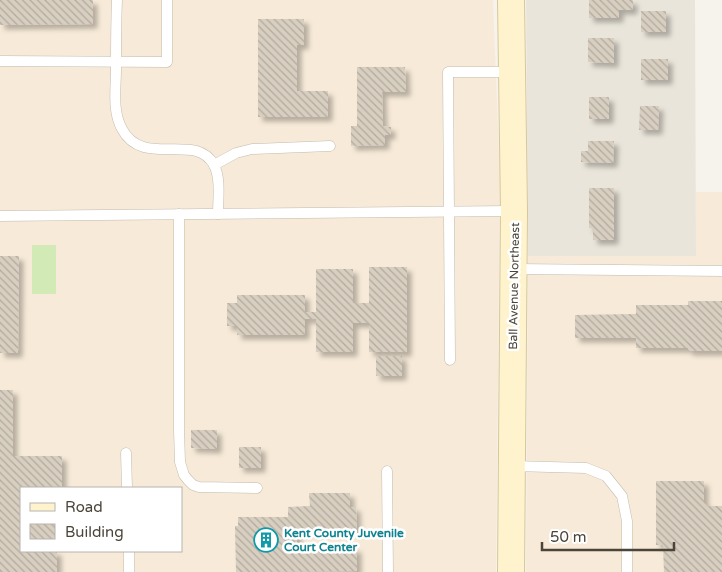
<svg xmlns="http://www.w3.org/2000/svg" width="722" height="572" font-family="'Varela Round',sans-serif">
	<defs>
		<pattern id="building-back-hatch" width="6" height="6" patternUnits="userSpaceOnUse" patternTransform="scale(1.25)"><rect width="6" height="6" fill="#d8cfc1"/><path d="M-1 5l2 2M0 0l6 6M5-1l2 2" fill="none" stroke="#b1aa9e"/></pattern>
		<filter id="shadow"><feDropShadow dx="4.5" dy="4.5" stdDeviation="2.5" flood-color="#0004"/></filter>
	</defs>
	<rect width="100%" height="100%" fill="#f6f3ec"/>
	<polygon fill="#eae5da" points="526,0 695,0 696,256 528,256"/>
	<g fill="#f7ead8" fill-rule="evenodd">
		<path d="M0,0h493l7,181 -4,391h-496zM21,488h160v63h-160z"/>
		<polygon points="696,192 722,192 722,572 526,572 528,256 696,256"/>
	</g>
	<rect fill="#d2eab5" x="32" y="245" width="24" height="49"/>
	<g fill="url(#building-back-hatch)" filter="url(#shadow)">
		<polygon points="0,0 93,0 93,24 0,25"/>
		<polygon points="589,0 633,0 633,10 619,10 619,18 589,18"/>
		<rect x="641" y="11" width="25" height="21"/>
		<polygon points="258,19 304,19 304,45 297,45 297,91 328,91 328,117 258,117"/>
		<polygon points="588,38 614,38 614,63 588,62"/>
		<rect x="641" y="59" width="27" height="21"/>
		<polygon points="357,67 405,67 406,92 382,92 383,126 391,127 391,135 385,135 385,145 351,146 351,126 357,126"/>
		<rect x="589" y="97" width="20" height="22"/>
		<polygon points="640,106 659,106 658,130 639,130"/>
		<polygon points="588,141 614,141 613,163 581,162 581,151 588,151"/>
		<polygon points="589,188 614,188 614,240 593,240 593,228 589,228"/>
		<polygon points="0,256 19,256 18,353 0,353"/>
		<polygon points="369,267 407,267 407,352 369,352 369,323 353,323 353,352 316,352 316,319 305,319 305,335 237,335 237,326 227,326 227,303 237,303 237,295 305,295 305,312 316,312 316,269 353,269 353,303 369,303"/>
		<polygon points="688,301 722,301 722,351 688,351 688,348 636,348 636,338 575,338 575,315 636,314 636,305 688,305"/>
		<rect x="376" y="356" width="26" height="20"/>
		<polygon points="0,390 13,390 13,456 62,456 62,488 21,488 21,551 57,551 57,572 0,572"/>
		<polygon points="191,430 217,430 217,449 191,448"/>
		<rect x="239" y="447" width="22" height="21"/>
		<polygon points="656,481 704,481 704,503 707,503 707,506 722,506 722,572 664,572 663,545 656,545"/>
		<polygon points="309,493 350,493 350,507 356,507 357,531 297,531 297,549 357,548 357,571 236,572 235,526 238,526 238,517 288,517 288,507 310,506"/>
	</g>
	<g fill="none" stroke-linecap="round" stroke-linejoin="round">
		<g stroke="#c2bbae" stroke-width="11">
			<g id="lane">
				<path d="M117,0c-1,23 -1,46 -1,69 0,19 -4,42 6,60 21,40 74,2 92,36 7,14 4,34 4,49"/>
				<polyline points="0,61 167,62 167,0"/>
				<polyline points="214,165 236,153 252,149 330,146"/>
				<polyline points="179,214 179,430 180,462 184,475 188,480 193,485 199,487 257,488"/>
				<polyline points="0,216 514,211"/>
				<polyline points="515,269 722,271"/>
				<polyline points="450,360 448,72 513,72"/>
				<polyline points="126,453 127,488"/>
				<polyline points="513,466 586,468 606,476 622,496 627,521 627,572"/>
				<polyline points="387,471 388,572"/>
				<polyline points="129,551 129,572"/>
			</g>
		</g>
		<g stroke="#d6c79b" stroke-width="28">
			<polyline id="secondary" points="511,572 514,211 511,0"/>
		</g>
		<use href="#lane" stroke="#fff" stroke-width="10"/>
		<use href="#secondary" stroke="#fff3cd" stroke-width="26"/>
	</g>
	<defs>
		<g id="building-ring" transform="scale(1.25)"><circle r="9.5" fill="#fff" stroke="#0f9aa8" stroke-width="1.5"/><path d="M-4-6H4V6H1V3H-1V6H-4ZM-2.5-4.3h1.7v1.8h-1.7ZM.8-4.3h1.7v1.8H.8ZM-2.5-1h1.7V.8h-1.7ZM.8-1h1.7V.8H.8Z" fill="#0f9aa8"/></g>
	</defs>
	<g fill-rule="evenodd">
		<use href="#building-ring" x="266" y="540"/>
	</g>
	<g text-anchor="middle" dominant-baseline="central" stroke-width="5" stroke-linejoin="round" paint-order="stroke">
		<g font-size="12" fill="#4b4439" stroke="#fff">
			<text transform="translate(514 286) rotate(-89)">Ball Avenue Northeast</text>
		</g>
		<g font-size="12" font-weight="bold" fill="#0d838f" stroke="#fff" text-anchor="start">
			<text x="284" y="533">Kent County Juvenile<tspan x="284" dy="14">Court Center</tspan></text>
		</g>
	</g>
	<rect x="20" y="487" width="162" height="65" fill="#ffffff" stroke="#b7b4b0"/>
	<rect x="30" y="503" width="25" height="8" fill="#fff3cd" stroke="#b7b4b0"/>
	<text x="65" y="512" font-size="15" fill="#4b4439">Road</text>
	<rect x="30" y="524" width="25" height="15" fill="url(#building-back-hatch)" stroke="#b7b4b0"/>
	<text x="65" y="537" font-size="15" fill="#4b4439">Building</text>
	<path d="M542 542v8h132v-8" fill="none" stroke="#4b4439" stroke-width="2.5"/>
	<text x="550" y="542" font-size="15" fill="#4b4439" stroke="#ffffff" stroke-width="4" paint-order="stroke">50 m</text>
</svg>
